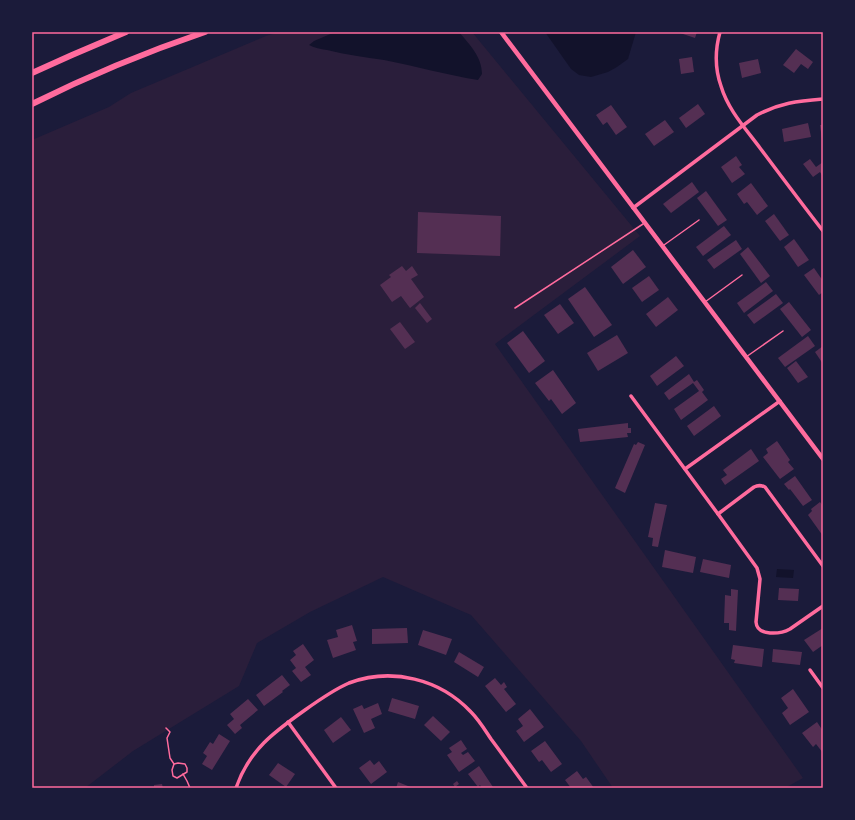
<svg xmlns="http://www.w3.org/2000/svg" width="855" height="820" font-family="Inter,sans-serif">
	<rect width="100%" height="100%" fill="#1b1b3a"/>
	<polygon fill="#2a1e3b" points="279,32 472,32 640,236 495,344 803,778 785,788 613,788 581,741 471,615 383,577 310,612 257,643 239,686 133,751 85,788 32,788 32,140 109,107 131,93 266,36"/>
	<g fill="#12122b">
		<path d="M335,32h124c11,13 23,25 23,42l-4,6c-32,-5 -62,-14 -94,-20 -19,-3 -38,-5 -57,-10 -7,-1 -12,-2 -18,-5l5,-4z"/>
		<polygon points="545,32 636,32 628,59 617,67 608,72 591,77 579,75 571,69"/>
		<polygon points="777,569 794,570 793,578 776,577"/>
	</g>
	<g fill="#542f53">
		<polygon points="677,32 697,32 695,38"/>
		<polygon points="796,49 813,62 808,69 801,64 794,73 783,65"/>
		<polygon points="692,57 694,72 681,74 679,59"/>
		<polygon points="758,59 761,73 742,78 739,63"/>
		<polygon points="698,104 705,114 686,128 679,118"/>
		<polygon points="611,105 627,127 616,135 607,122 603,125 596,115"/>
		<polygon points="665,120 674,132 654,146 645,134"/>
		<polygon points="808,123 811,137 784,142 782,129"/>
		<polygon points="820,125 823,125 823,139 822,139"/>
		<polygon points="736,156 742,165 739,167 745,174 732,183 721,167"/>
		<polygon points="810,159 816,167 823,162 823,177 820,172 813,177 803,164"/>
		<polygon points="692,182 699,192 671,213 663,204"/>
		<polygon points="751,183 768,206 757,215 747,202 744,204 737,194"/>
		<polygon points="706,191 727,220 718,226 697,198"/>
		<polygon points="418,212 501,216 500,256 417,253"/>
		<polygon points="774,214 789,235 780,241 765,221"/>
		<polygon points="724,226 731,235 703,256 696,247"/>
		<polygon points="794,239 809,260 798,267 784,247"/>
		<polygon points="736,240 742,249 714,269 707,260"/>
		<polygon points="748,247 770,276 761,283 740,254"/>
		<polygon points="633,250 646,267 623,284 611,267"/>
		<polygon points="402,266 406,271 412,266 418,275 411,279 424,297 410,308 401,296 392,302 380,285 391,277 389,275"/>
		<polygon points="814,268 823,281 823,292 819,295 804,275"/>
		<polygon points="649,276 659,290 642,302 632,288"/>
		<polygon points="766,282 773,291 744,313 737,303"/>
		<polygon points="585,287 612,325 594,337 568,299"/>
		<polygon points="776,294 783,303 754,324 747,315"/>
		<polygon points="668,297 678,310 656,327 646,314"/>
		<polygon points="789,302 811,330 802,337 780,309"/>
		<polygon points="420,303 432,319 427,323 415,308"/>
		<polygon points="560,304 574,323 558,334 544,315"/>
		<polygon points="400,322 415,342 405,349 390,329"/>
		<polygon points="523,331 545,361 529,373 507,343"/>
		<polygon points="617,335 628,353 598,371 587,353"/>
		<polygon points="808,336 815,346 785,367 778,358"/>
		<polygon points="823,346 823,364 815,352"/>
		<polygon points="676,356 684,366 657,386 650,376"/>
		<polygon points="796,361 808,377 798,383 787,368"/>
		<polygon points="553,370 576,403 562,414 551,399 549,401 535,383"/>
		<polygon points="689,374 694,382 697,380 704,390 702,392 708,400 681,420 674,409 699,391 693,383 669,400 664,393"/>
		<polygon points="714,406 721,416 694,436 687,426"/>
		<polygon points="628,423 628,428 631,428 631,433 627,433 628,437 580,442 578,429"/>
		<polygon points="777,441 790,460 788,462 794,469 780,479 763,457 768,453 766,449"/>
		<polygon points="638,442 645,445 625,493 615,488 634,444 636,445"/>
		<polygon points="751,449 759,461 725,485 721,479 727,475 723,470"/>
		<polygon points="795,476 812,500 803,506 790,489 789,490 784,484"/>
		<polygon points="820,502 823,506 823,536 808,515 812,511 811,509"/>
		<polygon points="655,503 667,505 658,547 652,546 653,538 648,537"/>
		<polygon points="665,550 696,557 693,573 662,567"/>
		<polygon points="703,559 731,565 729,578 700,572"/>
		<polygon points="779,588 799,589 798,601 778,600"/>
		<polygon points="731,589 738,590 736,631 729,630 729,623 724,623 725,595 731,596"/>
		<polygon points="352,625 357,641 353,642 356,650 333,658 327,640 338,637 336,630"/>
		<polygon points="407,628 408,643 372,644 372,629"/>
		<polygon points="823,628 823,645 813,652 804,640"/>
		<polygon points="423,630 452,639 446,655 418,645"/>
		<polygon points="303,644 314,660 305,667 311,675 301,682 292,671 296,668 290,660 296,655 293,651"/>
		<polygon points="733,645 764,649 762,667 734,663 735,660 731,659"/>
		<polygon points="773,649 802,652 800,665 772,662"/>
		<polygon points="459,652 484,667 478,677 454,662"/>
		<polygon points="282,675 290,685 282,691 283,692 264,706 256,695"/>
		<polygon points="495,678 501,685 504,682 507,687 504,689 516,704 506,712 485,686"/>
		<polygon points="793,689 809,712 790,725 782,713 788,708 781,698"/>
		<polygon points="392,698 419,706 415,719 388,711"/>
		<polygon points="248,699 258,710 240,725 242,728 235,734 227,725 234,719 230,714"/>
		<polygon points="378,703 382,714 371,719 375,728 364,733 353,709 362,705 364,709"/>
		<polygon points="530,709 544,727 524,742 516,731 523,726 518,719"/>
		<polygon points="433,716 450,732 441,741 424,725"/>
		<polygon points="341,717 351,730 333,743 324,730"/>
		<polygon points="817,722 823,731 823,753 816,744 813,747 802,733"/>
		<polygon points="219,734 230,741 212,770 202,764 207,756 203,753 210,742 213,744"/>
		<polygon points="461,740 467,749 461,753 463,755 468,752 475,761 459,772 447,755 452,752 449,748"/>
		<polygon points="545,741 562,764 551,772 542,760 539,762 531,751"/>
		<polygon points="370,760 374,765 379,761 387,772 371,784 359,768"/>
		<polygon points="278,763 295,774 286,787 269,775"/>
		<polygon points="479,766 493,787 491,788 482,788 480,785 478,787 468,774"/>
		<polygon points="577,771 583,779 586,777 594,788 571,788 565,780"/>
		<polygon points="457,781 459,784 455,787 453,784"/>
		<polygon points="398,782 413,788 396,788"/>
		<polygon points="162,784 163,788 154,788 154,785"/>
	</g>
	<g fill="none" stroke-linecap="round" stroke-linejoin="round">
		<g stroke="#ff6b9d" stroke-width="1.5">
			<polyline points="166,728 170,732 167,738 170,758 174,764"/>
			<polygon points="178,763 185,764 187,768 187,772 177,778 173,776 172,770 174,764"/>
			<polyline points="183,774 187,781 190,788"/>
		</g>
		<g stroke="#ff6b9d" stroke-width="1.5">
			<polyline points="664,245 699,220"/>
			<polyline points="705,302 742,275"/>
			<polyline points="515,308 643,224"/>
			<polyline points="746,357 783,331"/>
		</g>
		<g stroke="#ff6b9d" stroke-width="3.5">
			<path d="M720,32c-5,18 -5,37 1,54 7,24 25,43 39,62 21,28 42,56 63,83"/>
			<path d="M633,208l124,-93c23,-12 40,-14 66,-16"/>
			<polyline points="631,396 718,514"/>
			<polyline points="685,469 780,401"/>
			<path d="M823,566l-58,-79c-4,-2 -7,-2 -11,0l-36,27 39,54 3,11 -4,43c1,15 25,12 34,7l33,-23"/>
			<polyline points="810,670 823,688"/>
			<polyline points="288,722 336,788"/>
			<path d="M236,788c13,-38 38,-56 69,-78 14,-10 28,-20 44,-27 43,-16 91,-4 122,29 8,8 14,18 20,27 12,16 24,33 36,49"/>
		</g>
		<polyline stroke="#ff6b9d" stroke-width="4.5" points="501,32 823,459"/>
		<g stroke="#ff6b9d" stroke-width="6">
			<polyline points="32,73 72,55 126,32"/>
			<path d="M32,104c56,-28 114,-52 173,-72"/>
		</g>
	</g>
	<rect width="855" height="820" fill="none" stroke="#1b1b3a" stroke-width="66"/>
	<rect x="33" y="33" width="789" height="754" fill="none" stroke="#ff6b9d" stroke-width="1.5"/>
</svg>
